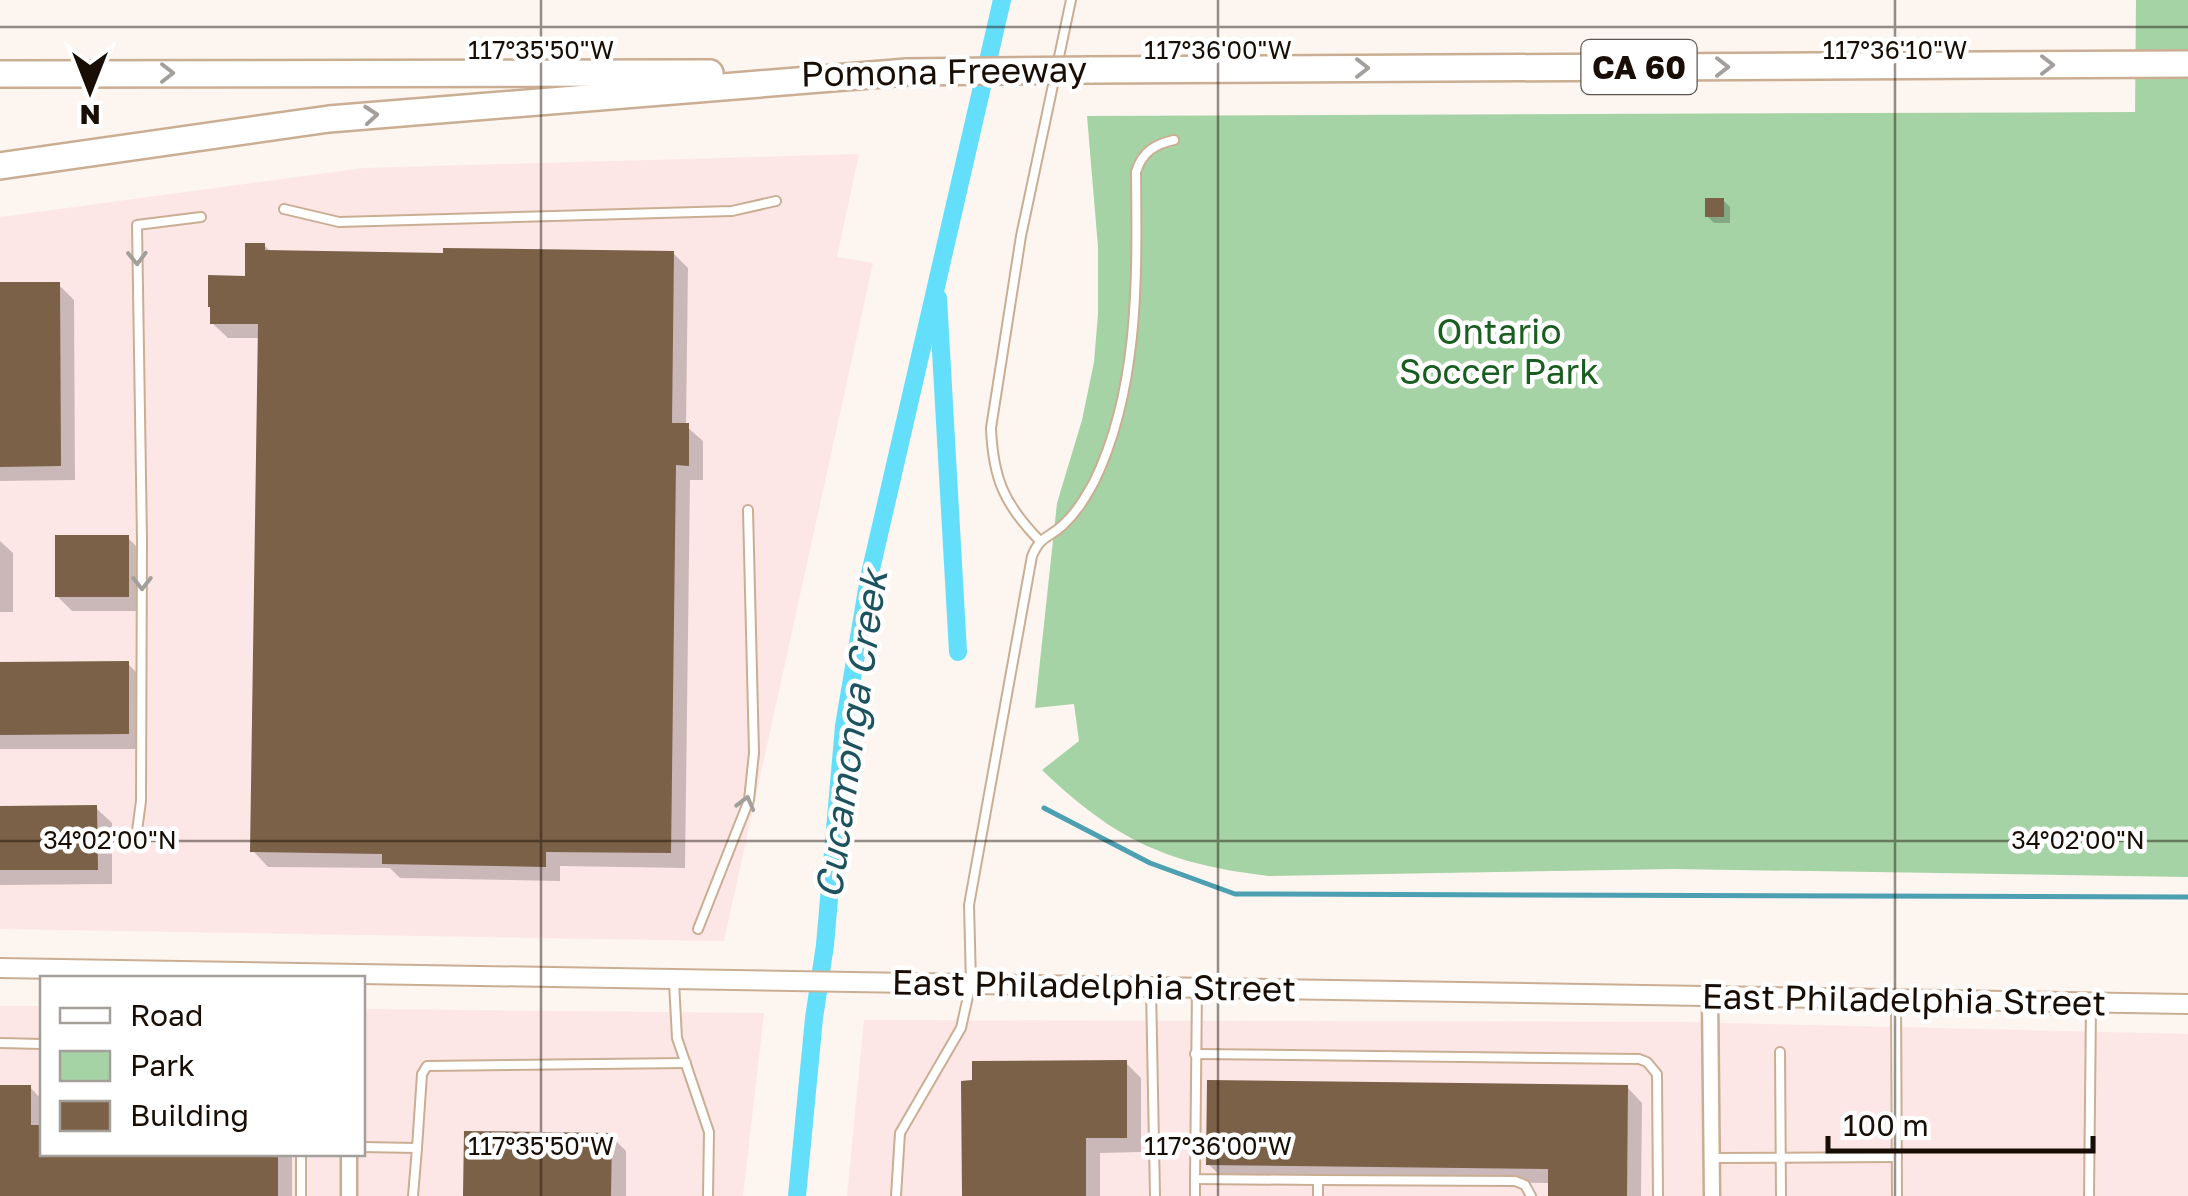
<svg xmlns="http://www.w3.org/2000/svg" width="2188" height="1196" font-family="'Golos Text',sans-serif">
	<rect width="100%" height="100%" fill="#fcf5f0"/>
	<g fill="#fde7e6">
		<polygon points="859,154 837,257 873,263 724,941 0,929 0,217 364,168"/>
		<polygon points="0,1006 42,1006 42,1154 362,1154 363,1009 764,1013 743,1196 0,1196"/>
		<polygon points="864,1020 1684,1022 2188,1034 2188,1196 847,1196"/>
	</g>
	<path fill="#a6d3a5" d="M2136,0h52v877l-514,-8 -405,7c-101,-12 -153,-35 -227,-106l37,-29 -5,-37 -39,4 22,-205 25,-83 12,-58 4,-48v-67l-11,-131 1048,-4z"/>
	<g fill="#0003">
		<polygon points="1723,200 1730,207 1730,223 1714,223 1707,216"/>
		<polygon points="264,245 272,253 673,253 688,268 686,426 703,441 703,480 690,480 685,868 560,866 560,881 400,878 390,868 268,867 253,851 260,338 228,338 212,323 247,279"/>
		<polygon points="0,285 59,285 74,300 75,480 0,481"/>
		<polygon points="128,538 143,553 143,611 72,611 57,596"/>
		<polygon points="0,541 13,553 13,612 0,612"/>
		<polygon points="0,664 128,664 143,679 143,749 0,749"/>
		<polygon points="0,808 96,808 112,823 112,884 0,885"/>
		<polygon points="1126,1063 1141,1078 1141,1152 1100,1153 1100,1196 964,1196"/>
		<polygon points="0,1087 30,1087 42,1100 42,1154 292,1154 292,1196 0,1196"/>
		<polygon points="1627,1087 1642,1103 1641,1196 1550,1196 1550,1183 1224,1179 1208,1164"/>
		<polygon points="611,1136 626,1151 626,1196 466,1196"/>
	</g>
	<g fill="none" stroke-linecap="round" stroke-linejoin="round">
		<polyline stroke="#4ca0b1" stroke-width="5" points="1044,808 1150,863 1235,894 2188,897"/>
		<g stroke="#63dffb" stroke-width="18">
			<polyline points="938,298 958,652"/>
			<polyline points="797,1196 814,1018 825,945 844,726 869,578 1002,0"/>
		</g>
	</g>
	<g fill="#7b6148">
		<rect x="1705" y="198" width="19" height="19"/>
		<polygon points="245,243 265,243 265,250 443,253 443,248 674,251 672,423 689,423 689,466 676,465 671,853 546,852 546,867 382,864 382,854 250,852 258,324 210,324 210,307 208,307 208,275 245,276"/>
		<polygon points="0,282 60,282 61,466 0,467"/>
		<rect x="55" y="535" width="74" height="62"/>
		<polygon points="129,661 129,734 0,735 0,662"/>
		<polygon points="97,805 98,870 0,870 0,806"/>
		<polygon points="1127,1060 1127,1138 1086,1138 1086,1196 962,1196 961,1081 972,1080 972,1061"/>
		<polygon points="1207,1080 1628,1085 1627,1196 1548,1196 1548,1169 1206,1165"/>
		<polygon points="0,1085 31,1085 31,1125 42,1125 42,1154 278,1154 278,1196 0,1196"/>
		<polygon points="464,1131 612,1133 611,1196 463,1196"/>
	</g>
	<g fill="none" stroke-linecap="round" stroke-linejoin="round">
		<g stroke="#caae93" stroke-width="12">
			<g id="service">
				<polyline points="284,209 339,222 732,211 776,201"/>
				<path d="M1039,540c-35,-36 -46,-62 -48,-112l30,-192 50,-236"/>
				<polyline points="137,831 141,801 142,540 137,225 201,217"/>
				<polyline points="698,929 749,800 754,753 748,510"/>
				<polyline points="674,982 677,1038 709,1132 708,1196"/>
				<polyline points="1151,987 1155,1196"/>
				<polyline points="1197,989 1195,1179 1318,1180 1318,1196"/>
				<polyline points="1896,999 1897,1196"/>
				<polyline points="0,1043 42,1044"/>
				<polyline points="1780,1052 1781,1196"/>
				<polyline points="1195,1054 1639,1059 1647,1062 1657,1074 1658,1196"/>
				<polyline points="362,1147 417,1148 413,1196"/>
				<polyline points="417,1148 422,1074 427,1066 686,1063"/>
				<polyline points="1711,1158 1897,1157"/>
				<polyline points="1318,1180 1515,1181 1525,1185 1531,1196"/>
				<polyline points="301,1196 301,1154"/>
				<path d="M896,1196l4,-63 61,-105 10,-45 -2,-78 63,-349c9,-21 16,-17 31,-31 14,-13 22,-27 31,-43 46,-94 43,-208 42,-310 6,-20 19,-28 38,-32"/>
				<polyline points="1195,1196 1195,1179"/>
				<polyline points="2089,1196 2091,1006"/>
			</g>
		</g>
		<g stroke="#caae93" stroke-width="19">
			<g id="minor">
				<polyline points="1710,996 1712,1196"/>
				<polyline points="349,1154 349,1196"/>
			</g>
		</g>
		<g stroke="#caae93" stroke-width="22">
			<polyline id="tertiary" points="0,968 2188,1004"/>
		</g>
		<g stroke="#caae93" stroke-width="30">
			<g id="motorway">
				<polyline points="1090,70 2188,64"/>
				<polyline points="0,74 710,73"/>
				<polyline points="0,166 329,119 907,72"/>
			</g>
		</g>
		<use href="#service" stroke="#fff" stroke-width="8"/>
		<use href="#minor" stroke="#fff" stroke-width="14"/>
		<use href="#tertiary" stroke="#fff" stroke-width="18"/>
		<use href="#motorway" stroke="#fff" stroke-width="25"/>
		<g stroke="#caae93" stroke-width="30" stroke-linecap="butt">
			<polyline id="motorway-bridge" points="907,72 1090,70"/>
		</g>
		<use href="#motorway-bridge" stroke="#fff" stroke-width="25"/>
	</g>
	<defs><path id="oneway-chevron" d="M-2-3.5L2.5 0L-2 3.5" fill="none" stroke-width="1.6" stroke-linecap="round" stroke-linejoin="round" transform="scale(2.5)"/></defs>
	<g stroke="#a39f9b">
		<use href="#oneway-chevron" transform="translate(2047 65)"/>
		<use href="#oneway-chevron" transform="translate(1722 67)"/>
		<use href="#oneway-chevron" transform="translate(1362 68)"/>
		<use href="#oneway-chevron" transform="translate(167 73)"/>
		<use href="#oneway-chevron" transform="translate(371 115) rotate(-5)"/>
		<use href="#oneway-chevron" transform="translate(137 258) rotate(89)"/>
		<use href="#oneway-chevron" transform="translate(142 583) rotate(90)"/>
		<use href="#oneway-chevron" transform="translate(746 803) rotate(-75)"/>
	</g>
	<path fill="none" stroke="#180e05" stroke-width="2.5" stroke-opacity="0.45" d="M541,0v1196M1218,0v1196M1895,0v1196M0,27h2188M0,841h2188"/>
	<g text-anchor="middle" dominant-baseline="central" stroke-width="9" stroke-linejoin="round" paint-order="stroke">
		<rect fill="#fff" stroke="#5d5650" stroke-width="2.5" x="1581.5" y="40" width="115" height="54" rx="8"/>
		<g font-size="32" font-weight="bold" fill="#180e05">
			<text x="1639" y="67">CA 60</text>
		</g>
		<g font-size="35" fill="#180e05" stroke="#fff">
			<text transform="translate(944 71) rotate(-1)">Pomona Freeway</text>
			<text transform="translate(1094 985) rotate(1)">East Philadelphia Street</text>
			<text transform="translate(1904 999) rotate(1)">East Philadelphia Street</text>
		</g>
		<g font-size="35" fill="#195e20" stroke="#fff">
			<text x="1499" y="331">Ontario<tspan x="1499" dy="40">Soccer Park</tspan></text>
		</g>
		<g font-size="38" font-style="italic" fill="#1d535e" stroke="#fff">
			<text transform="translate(850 734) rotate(-82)">Cucamonga Creek</text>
		</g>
	</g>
	<g font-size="25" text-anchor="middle" fill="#180e05" stroke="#fff" stroke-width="9" stroke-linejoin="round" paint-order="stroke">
		<text x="541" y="59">117°35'50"W</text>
		<text x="1218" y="59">117°36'00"W</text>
		<text x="1895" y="59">117°36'10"W</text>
		<text x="2078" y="849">34°02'00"N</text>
		<text x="110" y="849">34°02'00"N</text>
		<text x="541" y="1155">117°35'50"W</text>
		<text x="1218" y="1155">117°36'00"W</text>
	</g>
	<rect x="40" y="976" width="325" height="180" fill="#ffffff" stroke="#a39f9b" stroke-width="2.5"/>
	<rect x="60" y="1008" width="50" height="15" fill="#ffffff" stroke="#a39f9b" stroke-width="2.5"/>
	<text x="130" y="1026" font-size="30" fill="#180e05">Road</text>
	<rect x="60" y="1051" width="50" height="30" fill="#a6d3a5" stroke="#a39f9b" stroke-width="2.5"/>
	<text x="130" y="1076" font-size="30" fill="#180e05">Park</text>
	<rect x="60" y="1101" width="50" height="30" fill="#7b6148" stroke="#a39f9b" stroke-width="2.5"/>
	<text x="130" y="1126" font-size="30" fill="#180e05">Building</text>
	<g transform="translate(90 90) rotate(180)" stroke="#ffffff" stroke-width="8" paint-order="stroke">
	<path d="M0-8L18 38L0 25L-18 38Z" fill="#180e05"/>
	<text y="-15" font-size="28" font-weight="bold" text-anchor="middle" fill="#180e05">N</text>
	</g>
	<path d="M1828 1136v15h265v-15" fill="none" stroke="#180e05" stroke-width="5"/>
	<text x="1843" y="1136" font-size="30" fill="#180e05" stroke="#ffffff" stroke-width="8" paint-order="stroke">100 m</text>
</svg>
